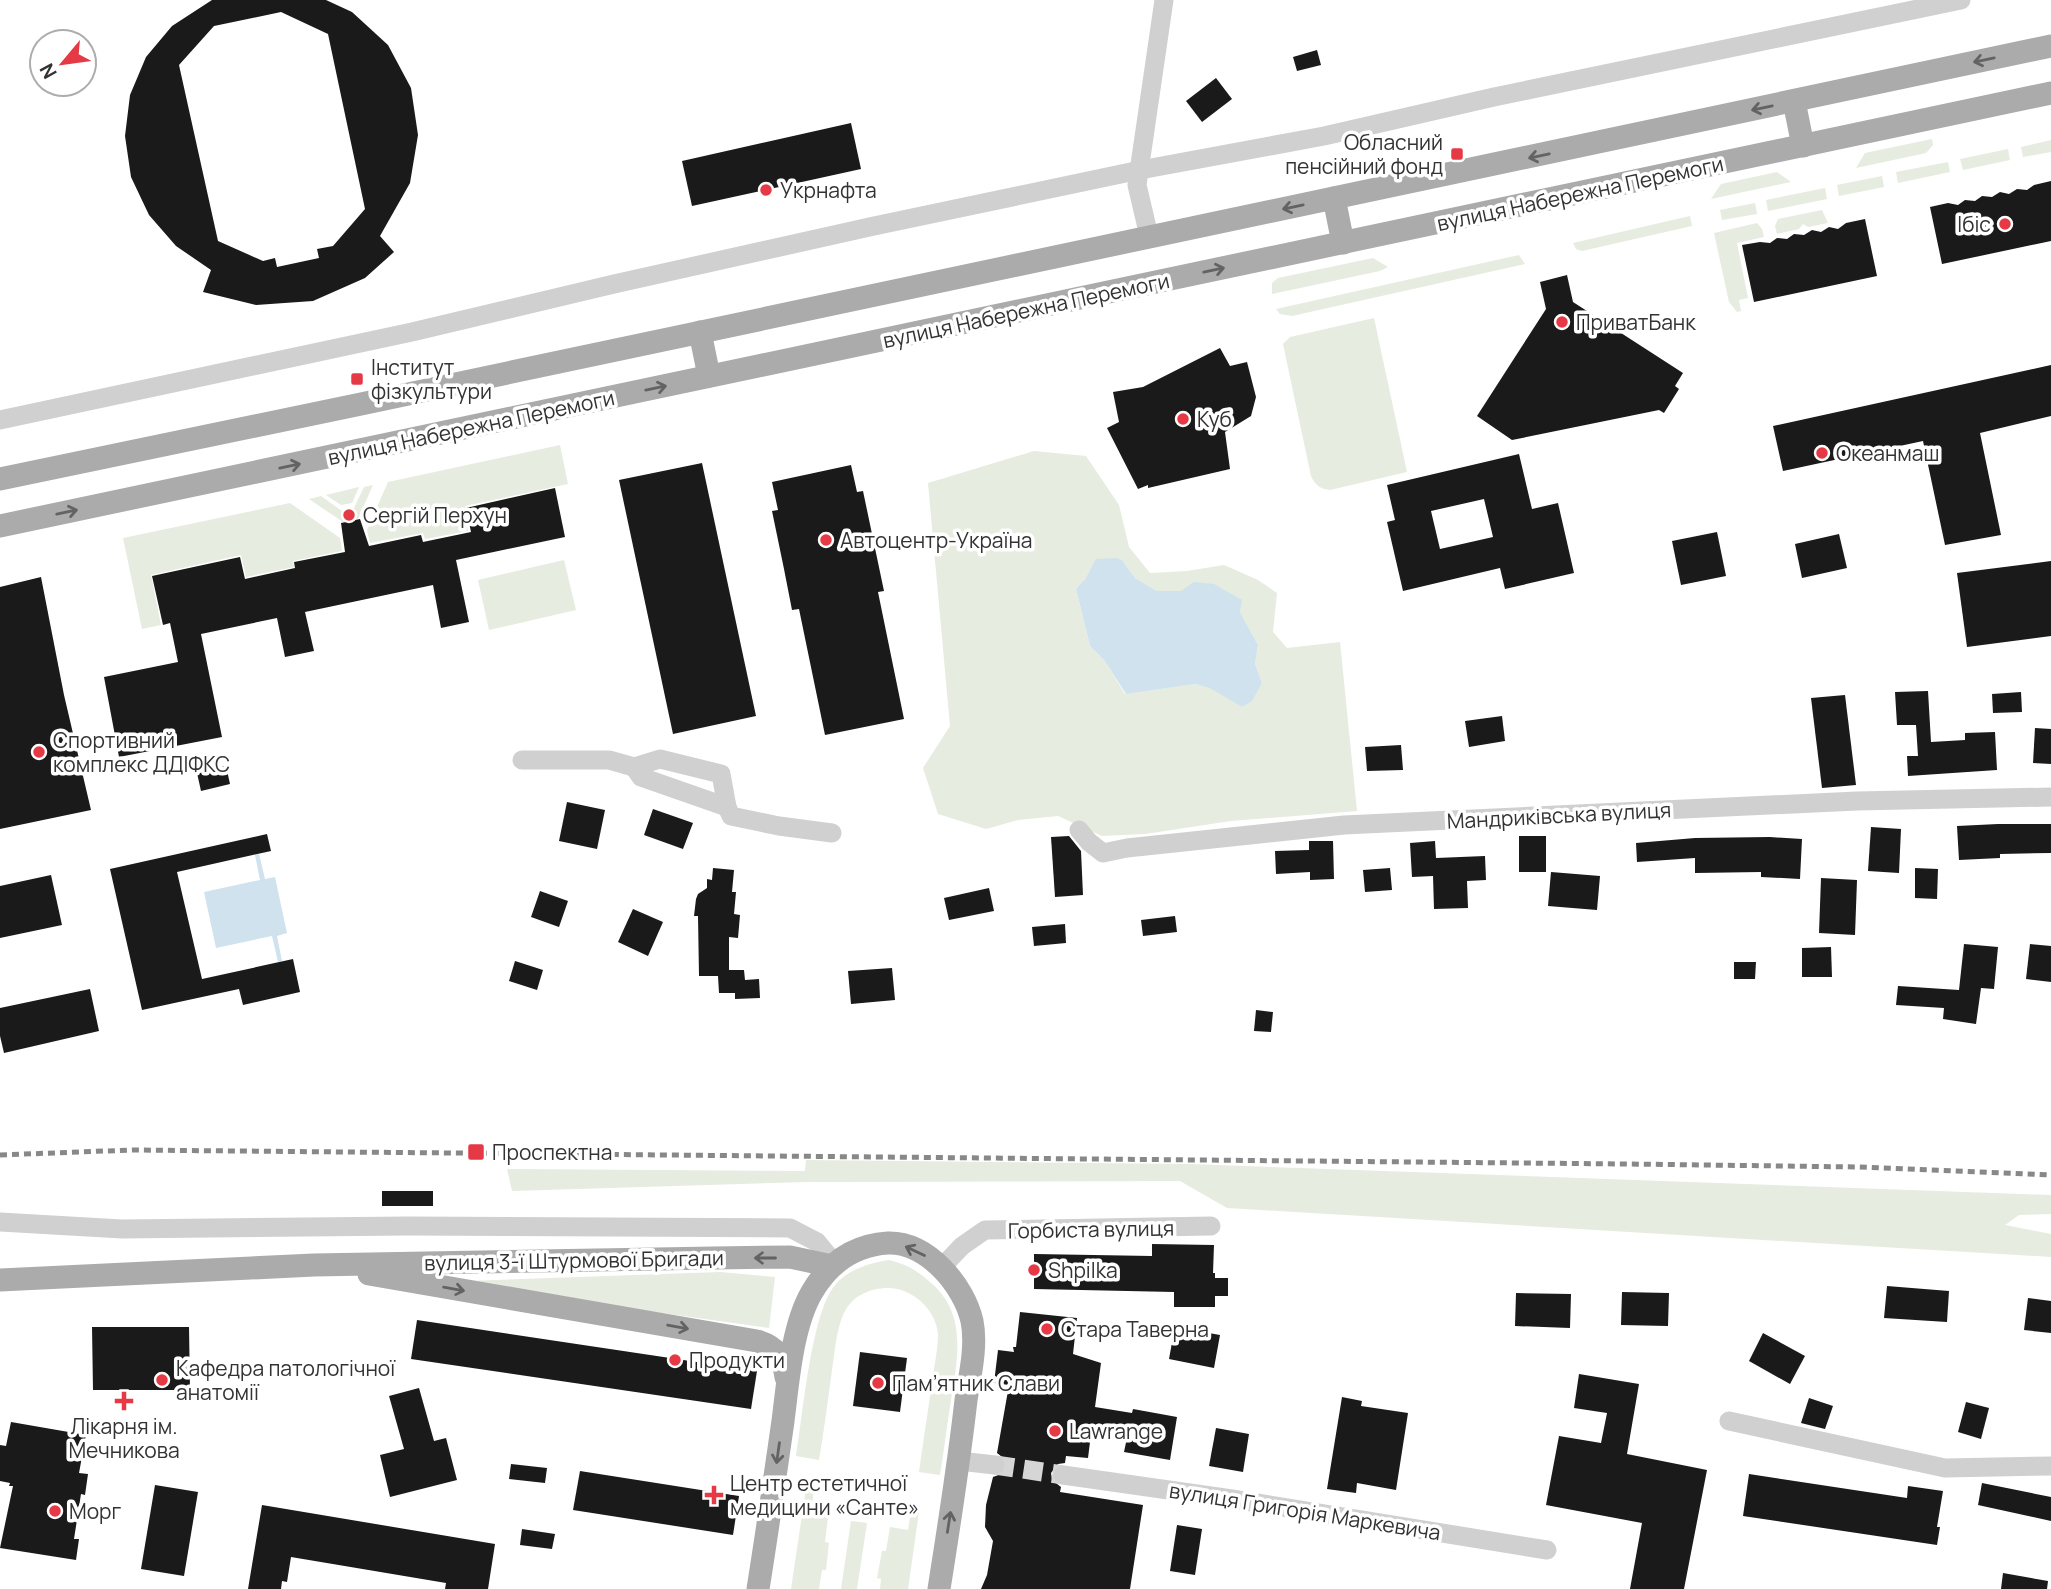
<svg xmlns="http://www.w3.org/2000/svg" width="2051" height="1589" font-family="Manrope,sans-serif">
	<rect width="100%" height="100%" fill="#fff"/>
	<g fill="#e6ecdf" fill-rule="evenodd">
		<polygon points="1932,139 1933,145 1926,153 1856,168 1865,153"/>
		<polygon points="2051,140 2051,152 2023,157 2021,147"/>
		<polygon points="2008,149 2010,160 1963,170 1960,159"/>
		<polygon points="1948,162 1950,172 1898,183 1896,172"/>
		<polygon points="1777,172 1791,182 1711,199 1721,184"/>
		<polygon points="1882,176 1884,187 1839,196 1837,185"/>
		<polygon points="1825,188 1827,199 1768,211 1766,200"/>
		<polygon points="1755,203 1757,214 1722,220 1720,210"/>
		<polygon points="1822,210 1828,223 1808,227 1803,224 1799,229 1777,234 1775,226 1778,219"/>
		<polygon points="1690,216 1692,226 1582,251 1576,249 1573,243"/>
		<polygon points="1757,223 1762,229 1764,237 1737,243 1748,298 1739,300 1741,311 1737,312 1729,302 1714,233"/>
		<polygon points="1519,255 1525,264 1292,316 1280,314 1276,309"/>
		<polygon points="1373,258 1388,267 1380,271 1272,294 1272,283 1278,278"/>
		<path d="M1374,318l33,154 -77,18c-10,-1 -15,-5 -19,-14l-28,-132 7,-7z"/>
		<polygon points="560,445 568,484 465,506 468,531 425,539 423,533 370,543 367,530 388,482"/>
		<path d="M1034,451l52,5 33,49 10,42 21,26 37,-2 37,-6 34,15 19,13 -4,39 14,16 53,-6 17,169 -126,10 -86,13 -43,2 -44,-20 -40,4 -32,9 -48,-15 -15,-46 27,-42 -22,-243zM1122,560l13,18 22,13h25l59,9 -1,12 18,33 -3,19 7,19 -20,24 -32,-20 -16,-3 -69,10 -21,-34 -14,-14 -14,-57 10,-11z"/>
		<polygon points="373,485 358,519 343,522 309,499 321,496 342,511 354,508 364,487"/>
		<polygon points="359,487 352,503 341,505 326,495"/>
		<polygon points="290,503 340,538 342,551 293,561 294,567 246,577 241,555 151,575 161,625 142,629 123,538"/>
		<polygon points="564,560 576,610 489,630 478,580"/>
		<polygon points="806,1160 1190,1164 2051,1195 2051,1214 2019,1215 2005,1225 2051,1234 2051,1257 1227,1208 1180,1181 807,1182 512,1191 507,1169 805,1171"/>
		<path d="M889,1260c17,4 29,11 42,23 36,31 27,74 20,117 -4,25 -7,50 -11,75l-21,-3c4,-30 9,-60 13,-90 2,-15 6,-32 6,-48 -2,-25 -26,-46 -50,-46 -18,0 -36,8 -44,25 -8,17 -9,38 -12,57 -4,30 -8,60 -13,90l-23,-4c7,-40 15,-145 40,-172 13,-15 34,-21 53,-24z"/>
		<polygon points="720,1272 775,1277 769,1328 439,1282"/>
		<polygon points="806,1488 814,1489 811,1514 828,1517 825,1542 829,1543 826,1570 822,1570 819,1589 791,1589"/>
		<polygon points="912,1504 920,1505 908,1589 880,1589 881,1579 877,1578 882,1551 886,1551 890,1527 908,1530"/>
		<polygon points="851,1521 867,1523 857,1589 841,1589"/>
	</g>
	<g fill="#cfe2ee">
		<polygon points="1116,558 1122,560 1135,578 1157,591 1181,591 1194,582 1214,584 1242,600 1240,612 1258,645 1255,664 1262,683 1252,701 1242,707 1210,688 1195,684 1126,694 1104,660 1090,646 1076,589 1086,578 1096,559"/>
		<polygon points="259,854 265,879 275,877 287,933 277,936 282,961 278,962 272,936 216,948 204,892 260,880 255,855"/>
	</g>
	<g fill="#1a1a1a" fill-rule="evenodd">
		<path d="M212,0h114l26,12 36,33 23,43 7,47 -8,48 -30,53 14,16 -29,26 -52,23 -57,4 -53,-13 8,-22 -35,-24 -27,-31 -18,-38 -6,-41 5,-41 16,-38 26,-31zM281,12l47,22 37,175 -32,37 -16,3 2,9 -42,9 -2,-9 -12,3 -45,-20 -39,-176 35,-39z"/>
		<polygon points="1317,50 1321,65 1297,71 1293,57"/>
		<polygon points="1216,78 1232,99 1202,122 1186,101"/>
		<polygon points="851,123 861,169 692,206 682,161"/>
		<polygon points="2051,181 2051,241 1942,264 1930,207 1948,203 1958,205 1965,200 1975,201 1982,196 1992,197 2000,192 2009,194 2017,189 2027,190 2034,185"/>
		<polygon points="1865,219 1877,276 1754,302 1742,245 1760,242 1770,243 1777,238 1787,239 1794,234 1804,235 1812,230 1821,232 1829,227 1838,229 1846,223"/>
		<polygon points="1567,275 1573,302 1683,373 1675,386 1679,389 1664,413 1659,410 1512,440 1477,416 1546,309 1540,282"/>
		<polygon points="1220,348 1230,366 1247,362 1256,397 1251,416 1225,432 1230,469 1148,488 1148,485 1138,489 1107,428 1119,422 1113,392 1143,387"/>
		<polygon points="2051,365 2051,416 1980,433 2001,535 1945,545 1923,441 1783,471 1773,426"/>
		<path d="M1519,454l13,55 26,-6 16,70 -69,16 -5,-21 -97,23 -16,-69 8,-2 -8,-35zM1484,499l9,38 -53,12 -9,-38z"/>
		<polygon points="702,463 756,716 673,734 619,480"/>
		<polygon points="851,465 857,492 863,491 884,591 878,592 904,719 825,735 799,609 792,610 784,569 772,511 778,510 772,482"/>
		<polygon points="555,488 565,537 456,560 469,622 441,628 433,585 305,612 314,651 285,657 277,618 201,634 222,737 119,757 104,677 178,662 170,623 163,625 152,576 240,557 245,579 295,568 294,562 345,552 341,523 360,519 369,546 421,535 423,542 471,532 466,508"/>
		<polygon points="1717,532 1726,576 1681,585 1672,541"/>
		<polygon points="1839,534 1847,568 1802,578 1795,544"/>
		<polygon points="2051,561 2051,636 1967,647 1957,573"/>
		<polygon points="41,577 64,695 91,810 0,829 0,587"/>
		<polygon points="1928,691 1931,742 1965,740 1965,733 1995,732 1997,770 1908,776 1907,756 1918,756 1916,725 1897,725 1895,692"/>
		<polygon points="2021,692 2022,712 1993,713 1992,694"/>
		<polygon points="1845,695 1856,785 1822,788 1811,698"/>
		<polygon points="1502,716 1505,741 1469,747 1465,721"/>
		<polygon points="2035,728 2051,729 2051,764 2033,763"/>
		<polygon points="1401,745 1403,770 1367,771 1365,747"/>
		<polygon points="226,766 230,784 201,791 197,773"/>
		<polygon points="567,802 605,810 597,849 559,841"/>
		<polygon points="653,809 693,823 683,849 644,835"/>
		<polygon points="1998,824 2051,824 2051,853 2000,854 2000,858 1959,860 1957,826"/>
		<polygon points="1871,827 1901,829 1899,873 1868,871"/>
		<polygon points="267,834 271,851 177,872 202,979 293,959 300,992 243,1005 239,989 142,1010 110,869"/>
		<polygon points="1069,836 1081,851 1083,895 1055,897 1051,837"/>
		<rect x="1519" y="836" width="27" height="36"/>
		<polygon points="1770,837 1802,839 1800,879 1761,877 1761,872 1695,873 1695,858 1637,862 1636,843 1695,838"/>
		<polygon points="1309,841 1333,841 1334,879 1310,880 1310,872 1276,874 1275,851 1309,850"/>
		<polygon points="1435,841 1436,858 1485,856 1486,880 1467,881 1468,908 1434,909 1433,876 1412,877 1410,843"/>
		<polygon points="713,868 734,870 732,892 736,892 734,914 740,915 738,938 729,937 729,970 744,970 745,980 759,979 760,998 735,999 735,993 719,993 718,976 699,976 698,916 694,916 696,899 698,894 707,888 707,879 712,880"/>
		<polygon points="1390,868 1392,890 1365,892 1363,870"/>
		<polygon points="1915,868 1938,869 1937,899 1915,898"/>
		<polygon points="1551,872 1600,876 1597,910 1548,906"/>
		<polygon points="51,875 62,925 0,938 0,886"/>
		<polygon points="1821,878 1857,880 1855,935 1819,933"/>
		<polygon points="989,888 994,911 949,920 944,898"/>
		<polygon points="540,891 568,901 559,927 531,917"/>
		<polygon points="633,909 663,922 648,956 618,942"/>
		<polygon points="1175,916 1177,932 1143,936 1141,920"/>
		<polygon points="1065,924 1066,943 1034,946 1032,927"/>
		<polygon points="1964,944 1998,947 1994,989 1981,988 1976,1024 1943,1019 1944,1008 1896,1005 1898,986 1959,990"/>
		<polygon points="2030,944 2051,946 2051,982 2026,979"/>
		<polygon points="1831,947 1832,977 1802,977 1802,948"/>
		<polygon points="515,961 543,970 537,990 509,981"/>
		<polygon points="1734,962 1756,962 1755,979 1734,979"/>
		<polygon points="892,968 895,1000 851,1004 848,971"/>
		<polygon points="90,989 99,1031 4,1053 0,1036 0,1008"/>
		<polygon points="1256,1010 1273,1012 1271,1032 1254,1031"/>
		<rect x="382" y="1191" width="51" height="15"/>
		<polygon points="1152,1244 1214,1245 1213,1273 1215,1273 1215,1278 1228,1278 1228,1296 1215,1296 1215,1307 1174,1307 1174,1292 1034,1289 1034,1254 1152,1256"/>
		<polygon points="1887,1286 1949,1291 1947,1322 1884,1318"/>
		<polygon points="1622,1292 1669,1293 1668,1326 1621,1325"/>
		<polygon points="1516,1293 1571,1294 1570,1328 1515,1326"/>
		<polygon points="2028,1298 2051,1301 2051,1333 2024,1330"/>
		<polygon points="1020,1312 1077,1318 1073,1354 1101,1363 1095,1407 1132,1413 1133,1409 1177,1417 1170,1460 1124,1452 1128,1433 1092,1426 1088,1458 1066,1456 1065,1463 1058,1464 1051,1473 1052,1480 1061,1487 1060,1492 1143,1505 1130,1589 981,1589 987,1575 993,1541 985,1527 986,1505 993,1477 1004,1473 1007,1466 1006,1460 997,1453 1009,1385 994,1383 998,1350 1014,1352 1013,1347 1016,1347"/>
		<polygon points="417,1320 757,1371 751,1409 411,1359"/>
		<polygon points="92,1327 189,1327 190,1390 93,1390"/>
		<polygon points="1181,1328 1220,1335 1214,1368 1169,1359 1173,1337 1179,1338"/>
		<polygon points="1763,1333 1805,1356 1790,1384 1749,1361"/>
		<polygon points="860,1352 907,1358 900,1412 853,1406"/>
		<polygon points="1579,1374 1639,1384 1627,1454 1707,1470 1684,1589 1630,1589 1642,1523 1546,1505 1559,1436 1601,1443 1607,1413 1574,1408"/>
		<polygon points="419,1388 434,1441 446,1438 457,1480 390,1497 380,1455 404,1449 389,1396"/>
		<polygon points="1342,1397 1362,1401 1361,1406 1408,1413 1396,1490 1357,1483 1356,1493 1327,1489"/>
		<polygon points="1809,1398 1833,1406 1825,1429 1801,1423"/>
		<polygon points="1966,1402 1989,1408 1981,1439 1958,1432"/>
		<polygon points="11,1422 86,1435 79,1473 88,1474 85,1495 81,1494 74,1539 79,1539 76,1560 0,1548 13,1486 9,1486 10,1483 0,1481 0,1445 6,1446"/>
		<polygon points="1216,1428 1249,1434 1243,1472 1209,1466"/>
		<polygon points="511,1464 547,1468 545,1483 509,1479"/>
		<polygon points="580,1471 739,1496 733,1535 573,1510"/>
		<polygon points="1749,1474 1907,1498 1908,1486 1943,1491 1937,1527 1940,1527 1937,1545 1743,1516"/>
		<polygon points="1982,1483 2051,1497 2051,1521 1978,1505"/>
		<polygon points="155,1485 198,1492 184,1576 141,1569"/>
		<polygon points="262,1505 495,1544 488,1589 445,1589 446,1583 291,1557 287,1582 282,1581 281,1589 248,1589"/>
		<polygon points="1177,1525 1202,1529 1195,1575 1170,1571"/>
		<polygon points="522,1529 555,1534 552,1549 520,1545"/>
		<polygon points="2003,1573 2048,1581 2047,1589 2001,1589"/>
	</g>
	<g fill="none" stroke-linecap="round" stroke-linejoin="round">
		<polyline stroke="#d6d6d6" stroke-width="19" stroke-dasharray="19 10" stroke-linecap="butt" points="995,1465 1063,1475"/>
		<g stroke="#d0d0d0" stroke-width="19">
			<polyline points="1149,236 1137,185 1164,0"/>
			<polyline points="0,420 412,332 614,284 874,226 1140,170 1324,136 1494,97 1961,0"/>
			<polyline points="522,760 609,760 634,767 660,759 721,774 727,807 731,816 779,826 832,833"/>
			<polyline points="634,767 641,777 727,807"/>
			<polyline points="1079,830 1089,842 1103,853 1127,848 1344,825 1857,801 2051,797"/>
			<polyline points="0,1222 122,1229 408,1226 790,1228 817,1242 835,1264"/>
			<polyline points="942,1267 962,1246 985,1230 1211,1226"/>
			<polyline points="1729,1421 1945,1468 2051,1466"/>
			<polyline points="959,1461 995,1465"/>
			<polyline points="1063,1475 1232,1499 1547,1550"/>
		</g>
		<g stroke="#ababab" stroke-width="23">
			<polyline points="1794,101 1803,146"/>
			<polyline points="1334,198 1343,243"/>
			<polyline points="700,332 709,376"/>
			<polyline points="0,479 361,404 2051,46"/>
			<polyline points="0,526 2051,93"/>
			<path d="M369,1274l388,67c20,6 26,16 29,36"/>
			<polyline points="0,1280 314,1265 714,1258 790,1257 832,1266"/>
			<path d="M758,1589c9,-56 17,-112 25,-168 5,-39 9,-95 29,-129 17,-29 42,-47 76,-49 40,-1 76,43 84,78 5,25 -2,54 -6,79 -7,63 -17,126 -27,189"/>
		</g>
		<polyline stroke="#888" stroke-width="5" stroke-dasharray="7 5" stroke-linecap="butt" points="0,1155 132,1150 1627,1164 1858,1167 2051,1175"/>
	</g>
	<defs><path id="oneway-shaft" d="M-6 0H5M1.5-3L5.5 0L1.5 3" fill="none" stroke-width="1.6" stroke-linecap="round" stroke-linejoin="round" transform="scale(1.75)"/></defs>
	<g stroke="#636363">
		<use href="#oneway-shaft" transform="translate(1984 60) rotate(168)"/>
		<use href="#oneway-shaft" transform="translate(1762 108) rotate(168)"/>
		<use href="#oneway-shaft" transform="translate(1539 156) rotate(168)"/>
		<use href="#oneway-shaft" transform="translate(1293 207) rotate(168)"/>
		<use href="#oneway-shaft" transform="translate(1214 270) rotate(-12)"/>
		<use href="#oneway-shaft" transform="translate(656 388) rotate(-12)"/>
		<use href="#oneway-shaft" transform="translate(290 466) rotate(-12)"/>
		<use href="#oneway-shaft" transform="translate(67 512) rotate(-12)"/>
		<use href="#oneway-shaft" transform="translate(915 1251) rotate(-155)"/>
		<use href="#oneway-shaft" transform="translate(765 1258) rotate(180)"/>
		<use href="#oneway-shaft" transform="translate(454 1289) rotate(10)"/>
		<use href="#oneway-shaft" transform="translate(678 1327) rotate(10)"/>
		<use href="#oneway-shaft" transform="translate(778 1453) rotate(98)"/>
		<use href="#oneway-shaft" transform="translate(949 1522) rotate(-81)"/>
	</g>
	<g fill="#e63946" stroke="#fff" stroke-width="2.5">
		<rect x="1450" y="147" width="14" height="14" rx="3.5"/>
		<circle cx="766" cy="190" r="7"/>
		<circle cx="2005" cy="224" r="7"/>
		<circle cx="1562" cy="322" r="7"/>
		<rect x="350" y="372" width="14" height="14" rx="3.5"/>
		<circle cx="1183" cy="419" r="7"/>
		<circle cx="1822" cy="453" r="7"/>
		<circle cx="349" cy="515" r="7"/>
		<circle cx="826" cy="540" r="7"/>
		<circle cx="39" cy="752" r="7"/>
		<rect x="467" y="1143" width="18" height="18" rx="3.5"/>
		<circle cx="1034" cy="1270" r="7"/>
		<circle cx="1047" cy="1329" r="7"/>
		<circle cx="675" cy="1360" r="7"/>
		<circle cx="162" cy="1380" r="7"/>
		<circle cx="878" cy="1383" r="7"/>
		<path d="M120.5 1390.5h7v7h7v7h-7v7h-7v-7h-7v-7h7z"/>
		<circle cx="1055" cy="1431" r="7"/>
		<path d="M710.5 1484.5h7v7h7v7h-7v7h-7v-7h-7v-7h7z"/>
		<circle cx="55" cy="1511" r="7"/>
	</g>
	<g text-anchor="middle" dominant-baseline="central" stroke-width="7" stroke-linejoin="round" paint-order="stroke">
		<g font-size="21" fill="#333" stroke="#fff" text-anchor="start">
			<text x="1443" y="142" text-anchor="end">Обласний<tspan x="1443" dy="24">пенсійний фонд</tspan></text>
			<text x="780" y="190">Укрнафта</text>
			<text x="1991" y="224" text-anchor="end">Ібіс</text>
			<text x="1576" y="322">ПриватБанк</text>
			<text x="371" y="367">Інститут<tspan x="371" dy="24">фізкультури</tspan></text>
			<text x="1197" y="419">Куб</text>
			<text x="1836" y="453">Океанмаш</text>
			<text x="363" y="515">Сергій Перхун</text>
			<text x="840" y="540">Автоцентр-Україна</text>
			<text x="53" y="740">Спортивний<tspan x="53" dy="24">комплекс ДДІФКС</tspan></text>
			<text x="492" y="1152">Проспектна</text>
			<text x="1048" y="1270">Shpilka</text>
			<text x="1061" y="1329">Стара Таверна</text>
			<text x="689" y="1360">Продукти</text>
			<text x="176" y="1368">Кафедра патологічної<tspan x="176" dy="24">анатомії</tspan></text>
			<text x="892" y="1383">Пам’ятник Слави</text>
			<text x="124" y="1426" text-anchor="middle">Лікарня ім.<tspan x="124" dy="24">Мечникова</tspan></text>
			<text x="1069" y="1431">Lawrange</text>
			<text x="730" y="1483">Центр естетичної<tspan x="730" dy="24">медицини «Санте»</tspan></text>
			<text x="69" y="1511">Морг</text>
		</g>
		<g font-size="21" fill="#333" stroke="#fff">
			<text transform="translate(1580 193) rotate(-12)">вулиця Набережна Перемоги</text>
			<text transform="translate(1026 310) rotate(-12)">вулиця Набережна Перемоги</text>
			<text transform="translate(471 427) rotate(-12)">вулиця Набережна Перемоги</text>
			<text transform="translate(1559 815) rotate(-3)">Мандриківська вулиця</text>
			<text transform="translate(1091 1229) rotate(-1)">Горбиста вулиця</text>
			<text transform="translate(574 1260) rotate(-1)">вулиця 3-ї Штурмової Бригади</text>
			<text transform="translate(1305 1511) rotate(9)">вулиця Григорія Маркевича</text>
		</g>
	</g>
	<g transform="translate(63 63) rotate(241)"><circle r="33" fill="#ffffff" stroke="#adadad" stroke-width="2"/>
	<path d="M0-5L12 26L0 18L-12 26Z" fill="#e63946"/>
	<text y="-10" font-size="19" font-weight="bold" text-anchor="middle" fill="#333333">N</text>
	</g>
</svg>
